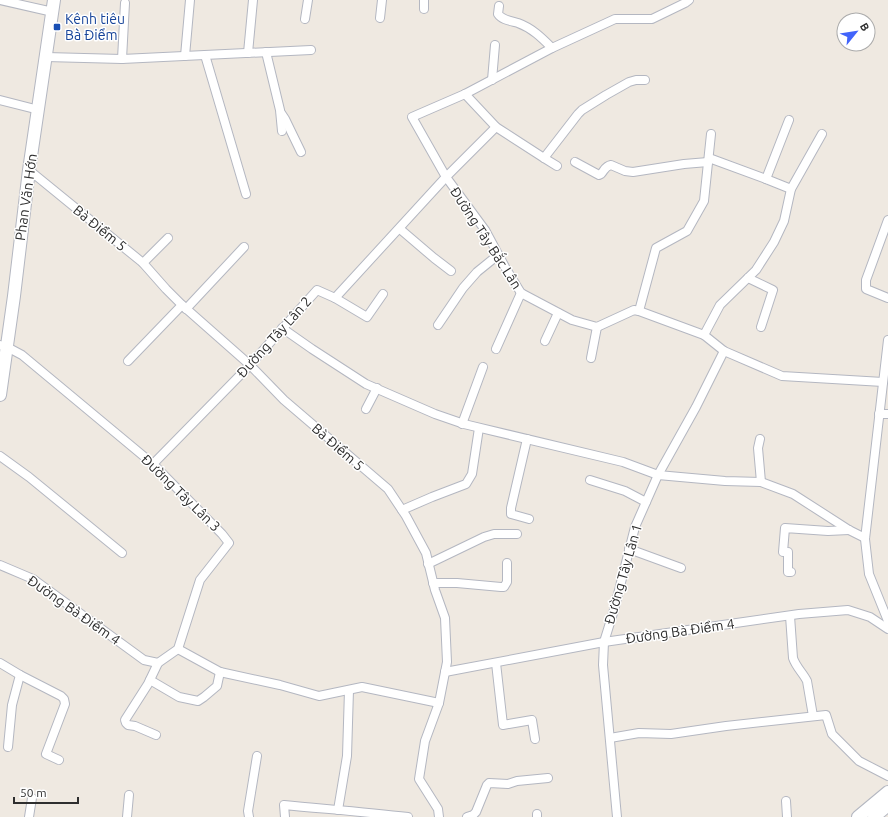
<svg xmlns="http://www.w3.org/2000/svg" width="888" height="817" font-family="Ubuntu,sans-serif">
	<rect width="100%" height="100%" fill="#efe9e1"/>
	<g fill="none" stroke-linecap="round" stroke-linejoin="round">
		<g stroke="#b4b7c1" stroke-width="10">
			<g id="minor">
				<polyline points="0,0 53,12"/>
				<polyline points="689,0 685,3 652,19 615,19 552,48 465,94 412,117 446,177 485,230 505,267 521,293 572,320 597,327 634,310 639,311 704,335 724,351 782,376 883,382"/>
				<path d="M499,6l-1,8c4,6 13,7 20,9 14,5 24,15 34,25"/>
				<polyline points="424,9 424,0"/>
				<polyline points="380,18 382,0"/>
				<polyline points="305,19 308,0"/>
				<polyline points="266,52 280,110 282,131"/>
				<polyline points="248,53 253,0"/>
				<polyline points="205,55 246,194"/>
				<polyline points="185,56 190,0"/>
				<polyline points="46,57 122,59 311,50"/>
				<polyline points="122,59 125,3"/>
				<polyline points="492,80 495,45"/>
				<polyline points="465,94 496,127 544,158 557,166"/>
				<polyline points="0,100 39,110"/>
				<polyline points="281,113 285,119 301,152"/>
				<polyline points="789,120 766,179 791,189"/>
				<polyline points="544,158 578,114 582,110 606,95 629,82 636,80 645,80"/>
				<polyline points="709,158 766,179"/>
				<path d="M575,162l24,13 2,-1c3,-3 4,-8 10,-9l14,6 8,1 51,-8 24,-2"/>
				<polyline points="29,170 143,263 166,289 182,305 250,365 284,400 388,489 406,516 426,553 435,590 445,618 447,662 439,703 425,741 419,779 438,809 439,817"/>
				<polyline points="888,220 866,280 866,289 888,298"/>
				<polyline points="400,229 434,258 451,271"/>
				<polyline points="143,263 168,238"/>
				<polyline points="748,278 773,290 761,327"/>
				<polyline points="335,298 367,317 383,294"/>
				<polyline points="186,309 244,247"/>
				<polyline points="639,311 656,248 687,231 704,201 711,134"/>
				<polyline points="438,325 463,288 477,272 498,255"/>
				<polyline points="282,328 312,349 366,384 435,414 464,424 623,462 658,475 725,481 761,482 793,494 849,530 865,538"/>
				<polyline points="704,335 720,305 756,270 774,242 784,221 791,189 822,134"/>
				<polyline points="888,340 865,539 869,574 888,621"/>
				<polyline points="545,341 558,313"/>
				<polyline points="0,345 7,347 22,355 153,464 222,534 229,543 200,580 178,649 158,663 144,660 33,579 0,565"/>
				<polyline points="496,349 521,293"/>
				<polyline points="591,358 597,327"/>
				<polyline points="128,361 182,305"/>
				<polyline points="366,409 377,388"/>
				<polyline points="879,414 888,414"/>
				<polyline points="462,424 483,367"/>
				<polyline points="527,439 511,508 511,514 529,519"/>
				<polyline points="760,439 758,448 761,482"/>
				<polyline points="0,456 29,477 122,553"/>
				<polyline points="153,464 250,365 317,290 335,298 446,177 496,127"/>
				<polyline points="590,480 625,491 646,502"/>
				<polyline points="402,510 432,497 466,484 472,474 479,428"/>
				<polyline points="629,549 681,568"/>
				<polyline points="428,564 484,537 494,534 517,534"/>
				<polyline points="791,572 788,572 788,552 783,552 785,528 828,531 849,530"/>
				<polyline points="433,583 457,583 501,587 504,587 507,582 507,563"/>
				<path d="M790,616l3,42c3,9 10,15 14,23l6,35"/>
				<polyline points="178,649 220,672 280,685 319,696 362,687 439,703"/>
				<polyline points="0,663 20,675 61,696 64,699 65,704 46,754 59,760"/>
				<polyline points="496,663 503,725 532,720 535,739"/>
				<polyline points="445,672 604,642 799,614 848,610 870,617 888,629"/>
				<polyline points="150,680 179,697 198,701 204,697 217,686 220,672"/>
				<polyline points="156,735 135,726 128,725 126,723 125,720 148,684 158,663"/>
				<polyline points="610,738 639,733 671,734 726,726 826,715 832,734 859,761 888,776"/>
				<polyline points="8,747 12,705 20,675"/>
				<polyline points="786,801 787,817"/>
				<polyline points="338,810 347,756 349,690"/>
				<polyline points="29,817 32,798"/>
				<polyline points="127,817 129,795"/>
				<polyline points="249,817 248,811 257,756"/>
				<path d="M285,817l-1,-12c41,4 82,7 124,12"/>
				<polyline points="467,817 473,815 476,812 487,785 489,783 508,784 517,781 548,778"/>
				<polyline points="537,817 537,814"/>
				<polyline points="617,817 603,665 604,642 614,610 635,527 658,475 696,407 724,351"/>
			</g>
		</g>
		<g stroke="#b4b7c1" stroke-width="14">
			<g id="secondary">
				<polyline points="0,395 14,296 29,170 54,0"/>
				<polyline points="858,817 888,792"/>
				<polyline points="874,817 888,805"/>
			</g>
		</g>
		<use href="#minor" stroke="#fff" stroke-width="8"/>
		<use href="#secondary" stroke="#fff" stroke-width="12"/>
	</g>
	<rect fill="#1a4fb4" stroke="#fff" stroke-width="1.5" x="53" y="23" width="8" height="8" rx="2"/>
	<g text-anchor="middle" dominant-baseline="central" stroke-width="3" stroke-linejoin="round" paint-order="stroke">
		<g font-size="14" fill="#164399" stroke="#fff" text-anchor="start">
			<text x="65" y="19">Kênh tiêu<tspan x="65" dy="16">Bà Điểm</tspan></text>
		</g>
		<g font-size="14" fill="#2e2e2e" stroke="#fff">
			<text transform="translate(26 197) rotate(-82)">Phan Văn Hớn</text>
			<text transform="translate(100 228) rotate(39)">Bà Điểm 5</text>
			<text transform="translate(486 238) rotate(57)">Đường Tây Bắc Lân</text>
			<text transform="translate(274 337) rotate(-48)">Đường Tây Lân 2</text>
			<text transform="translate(338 447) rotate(41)">Bà Điểm 5</text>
			<text transform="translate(181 493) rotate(44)">Đường Tây Lân 3</text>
			<text transform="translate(623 574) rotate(-74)">Đường Tây Lân 1</text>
			<text transform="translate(74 610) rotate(35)">Đường Bà Điểm 4</text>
			<text transform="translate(680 631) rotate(-8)">Đường Bà Điểm 4</text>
		</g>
	</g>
	<g transform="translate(856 32) rotate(60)"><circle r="19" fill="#ffffff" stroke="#ababab"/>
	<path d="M0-3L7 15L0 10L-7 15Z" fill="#4264fb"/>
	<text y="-6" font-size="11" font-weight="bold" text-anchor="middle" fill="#2e2e2e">B</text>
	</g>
	<path d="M14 797v6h64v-6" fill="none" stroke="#2e2e2e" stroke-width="2"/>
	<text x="20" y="797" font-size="12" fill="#2e2e2e" stroke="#ffffff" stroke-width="3" paint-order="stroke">50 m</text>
</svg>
